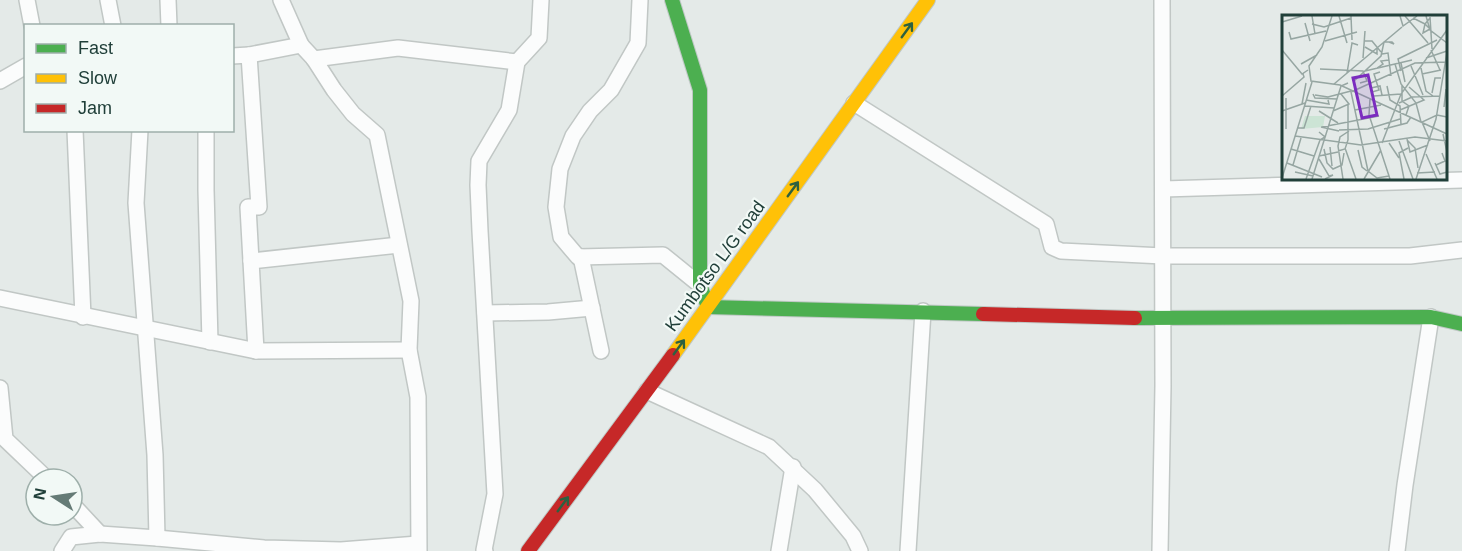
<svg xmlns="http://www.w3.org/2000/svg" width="1462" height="551" font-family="Arial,sans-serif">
	<rect width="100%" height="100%" fill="#e4eae8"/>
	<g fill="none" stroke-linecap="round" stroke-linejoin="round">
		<g stroke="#c1c7c5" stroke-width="18">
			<g id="street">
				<polyline points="27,0 32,26"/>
				<polyline points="108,0 113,26"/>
				<polyline points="168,0 169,26"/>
				<polyline points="281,0 301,45 314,59 334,90 353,114 377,135 411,301 409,350 418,397 419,551"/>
				<polyline points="640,0 638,43 611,90 590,111 573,136 560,169 556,207 561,237 578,257 663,255 700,285"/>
				<polyline points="249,55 259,207 248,207 251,261"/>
				<polyline points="232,56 249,55 301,45"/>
				<polyline points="314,59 398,48 517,62"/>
				<polyline points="0,81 26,66"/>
				<polyline points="854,103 1046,224 1052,247 1061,251 1163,256 1410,256 1462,250"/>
				<polyline points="75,130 83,317"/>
				<polyline points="206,130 206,190 210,342"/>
				<polyline points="1163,189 1462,180"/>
				<polyline points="581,257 601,351"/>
				<polyline points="0,298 256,351 409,350"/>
				<polyline points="485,313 548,312 592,308"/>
				<polyline points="256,351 251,261 399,245"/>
				<polyline points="0,388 5,439 47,479"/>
				<polyline points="647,391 769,447 815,490 853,536 860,551"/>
				<polyline points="72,504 100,534"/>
				<polyline points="157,538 264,548 341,550 418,544"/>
				<polyline points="62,551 71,537 100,534 157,538 155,455 136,203 140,130"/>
				<polyline points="485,551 484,550 495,494 480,231 478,185 479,161 509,110 517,62 539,38 541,0"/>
				<polyline points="779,551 793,467"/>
				<polyline points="908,551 923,311"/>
				<polyline points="1160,551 1163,386 1162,0"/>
				<polyline points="1397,551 1405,485 1431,317"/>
			</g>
		</g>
		<g stroke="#bfc8c5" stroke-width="16">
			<g id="fast">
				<polyline points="672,0 700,90 700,285 708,307 983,314"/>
				<polyline points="1135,318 1431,317 1462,324"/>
			</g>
		</g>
		<g stroke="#bfc8c5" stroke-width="16">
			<polyline id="slow" points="673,355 928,0"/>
		</g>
		<g stroke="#bfc8c5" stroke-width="16">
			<g id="jam">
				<polyline points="983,314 1135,318"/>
				<polyline points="528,551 673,355"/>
			</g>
		</g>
		<use href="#street" stroke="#fbfcfc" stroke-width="15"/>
		<use href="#fast" stroke="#4caf50" stroke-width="14"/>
		<use href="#slow" stroke="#ffc107" stroke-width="14"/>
		<use href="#jam" stroke="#c62828" stroke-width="14"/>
	</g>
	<defs><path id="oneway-shaft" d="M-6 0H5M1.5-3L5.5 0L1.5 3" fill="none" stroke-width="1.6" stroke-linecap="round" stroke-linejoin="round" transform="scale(1.5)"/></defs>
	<g stroke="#2d6140">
		<use href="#oneway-shaft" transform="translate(907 30) rotate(-54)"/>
		<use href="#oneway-shaft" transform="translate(793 189) rotate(-54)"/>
		<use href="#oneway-shaft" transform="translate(679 347) rotate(-54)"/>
		<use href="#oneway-shaft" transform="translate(563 504) rotate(-54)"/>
	</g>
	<g text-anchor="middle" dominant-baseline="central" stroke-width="4.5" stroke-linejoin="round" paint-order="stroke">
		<g font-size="18" fill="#203f39" stroke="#f2f9f6">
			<text transform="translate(715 266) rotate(-54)">Kumbotso L/G road</text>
		</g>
	</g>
	<g transform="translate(1282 15)">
		<rect width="165" height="165" fill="#e4eae8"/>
		<path d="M23,101h20l-2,11 -22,2z" fill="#cce4d5"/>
		<path fill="none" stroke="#96a6a2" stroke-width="1.5" d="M30,1l3,18M50,1l-10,31 -13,19 2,15 29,4 107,49M57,1l8,27M69,1l1,24M118,1l3,10 14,-10M123,1l23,27M144,1l4,14 17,13M148,2l2,32M131,3l12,6 -2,9 7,-4 -5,-5 5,-6M0,7l20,-6M23,8l5,18M30,9l12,3 27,-9M7,17l2,7 35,-8M43,26l32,-9M83,26h7l9,11M83,32l12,7v-5M0,35l20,24 6,-4M149,35l9,20M100,39l6,-1 3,23M81,43l2,-27M144,43l21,-7M119,48l4,19M19,49l16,-9M113,49l6,20 15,19 5,19M129,51l12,29M95,53l6,-4 -2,-3 8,-1M139,53l5,23 7,5M38,54l43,2 4,10 -7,2M83,56l47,-11M119,56l-3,-12 39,-19M65,58l5,-30 6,2M140,59l19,-4M72,66l27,-25 3,-14h8l2,2 -5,-2M52,69l68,-57M120,70v16l7,5 -3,9M105,71l3,14 10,6 1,19M89,73l9,-2 2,9M90,77l7,-2 -5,-16 6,-2M150,78l3,-15h6M31,79l2,4 22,1M33,80l13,2 23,-6M0,81l22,-19 -1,-3M92,81l27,-2M88,84l-1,16 21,64M24,85l23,4 -1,-4M117,88l13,-6 28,-1M20,89l4,-21M23,91l29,2M162,92l2,-18M73,95l26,-5M118,95l24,-10 -15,-13M0,96l23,-8M37,96l19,12M51,96l16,-7 -8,-10M39,112l18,4M40,112l57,-11M16,113h6l7,-22M4,114v-31M102,114l23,-6 4,-6M57,115l29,-1 32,-10M161,119l4,18M13,121l66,9 54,-8 32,4M125,124l3,13 18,-7M125,125l8,8 3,20M117,126l14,38M148,126l-8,-19 15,-7 10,2M100,128l19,-49 46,-64M107,128l10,15M48,132l2,19M63,133l11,31M9,134l23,7M42,134l3,14 6,6 9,-4 2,-12M76,135l4,17 5,4M56,136l7,-2 3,-9v-36M144,139l11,25M37,141l19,-4M37,144l10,17 4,-1 -8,4M5,148l35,14M153,148l5,11 7,-2M11,150l8,-27M154,150l9,-4 -3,-8M13,157l18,4M135,158l18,-1M107,161l-12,2 -9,-7 -17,-79 64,-29 30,-1M0,163l30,-96M24,164l14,-39 5,-3 -6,-5M30,164l29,-93 7,-3M61,164l-5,-33 2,-9 9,-6M82,164l17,-29M122,164l-5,-26 9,-5M134,164l20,-60 11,-67"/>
		<path fill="#7b2cbf" fill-opacity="0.15" stroke="#7b2cbf" stroke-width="3" d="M86,60l9,40 -15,3 -9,-40z"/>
		<rect width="165" height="165" fill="none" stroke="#203f39" stroke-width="3"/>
	</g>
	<rect x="24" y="24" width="210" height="108" fill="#f2f9f6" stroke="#9eafaa" stroke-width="1.5"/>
	<rect x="36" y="44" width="30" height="9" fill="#4caf50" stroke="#9eafaa" stroke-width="1.5"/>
	<text x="78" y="54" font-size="18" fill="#203f39">Fast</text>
	<rect x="36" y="74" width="30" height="9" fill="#ffc107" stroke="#9eafaa" stroke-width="1.5"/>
	<text x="78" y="84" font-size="18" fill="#203f39">Slow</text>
	<rect x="36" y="104" width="30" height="9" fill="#c62828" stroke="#9eafaa" stroke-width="1.5"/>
	<text x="78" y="114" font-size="18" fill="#203f39">Jam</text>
	<g transform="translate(54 497) rotate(282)"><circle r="28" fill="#f2f9f6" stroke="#9eafaa" stroke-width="1.5"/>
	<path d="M0-4.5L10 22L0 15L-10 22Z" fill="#657b76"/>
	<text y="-9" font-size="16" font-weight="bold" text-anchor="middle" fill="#203f39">N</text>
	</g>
</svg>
